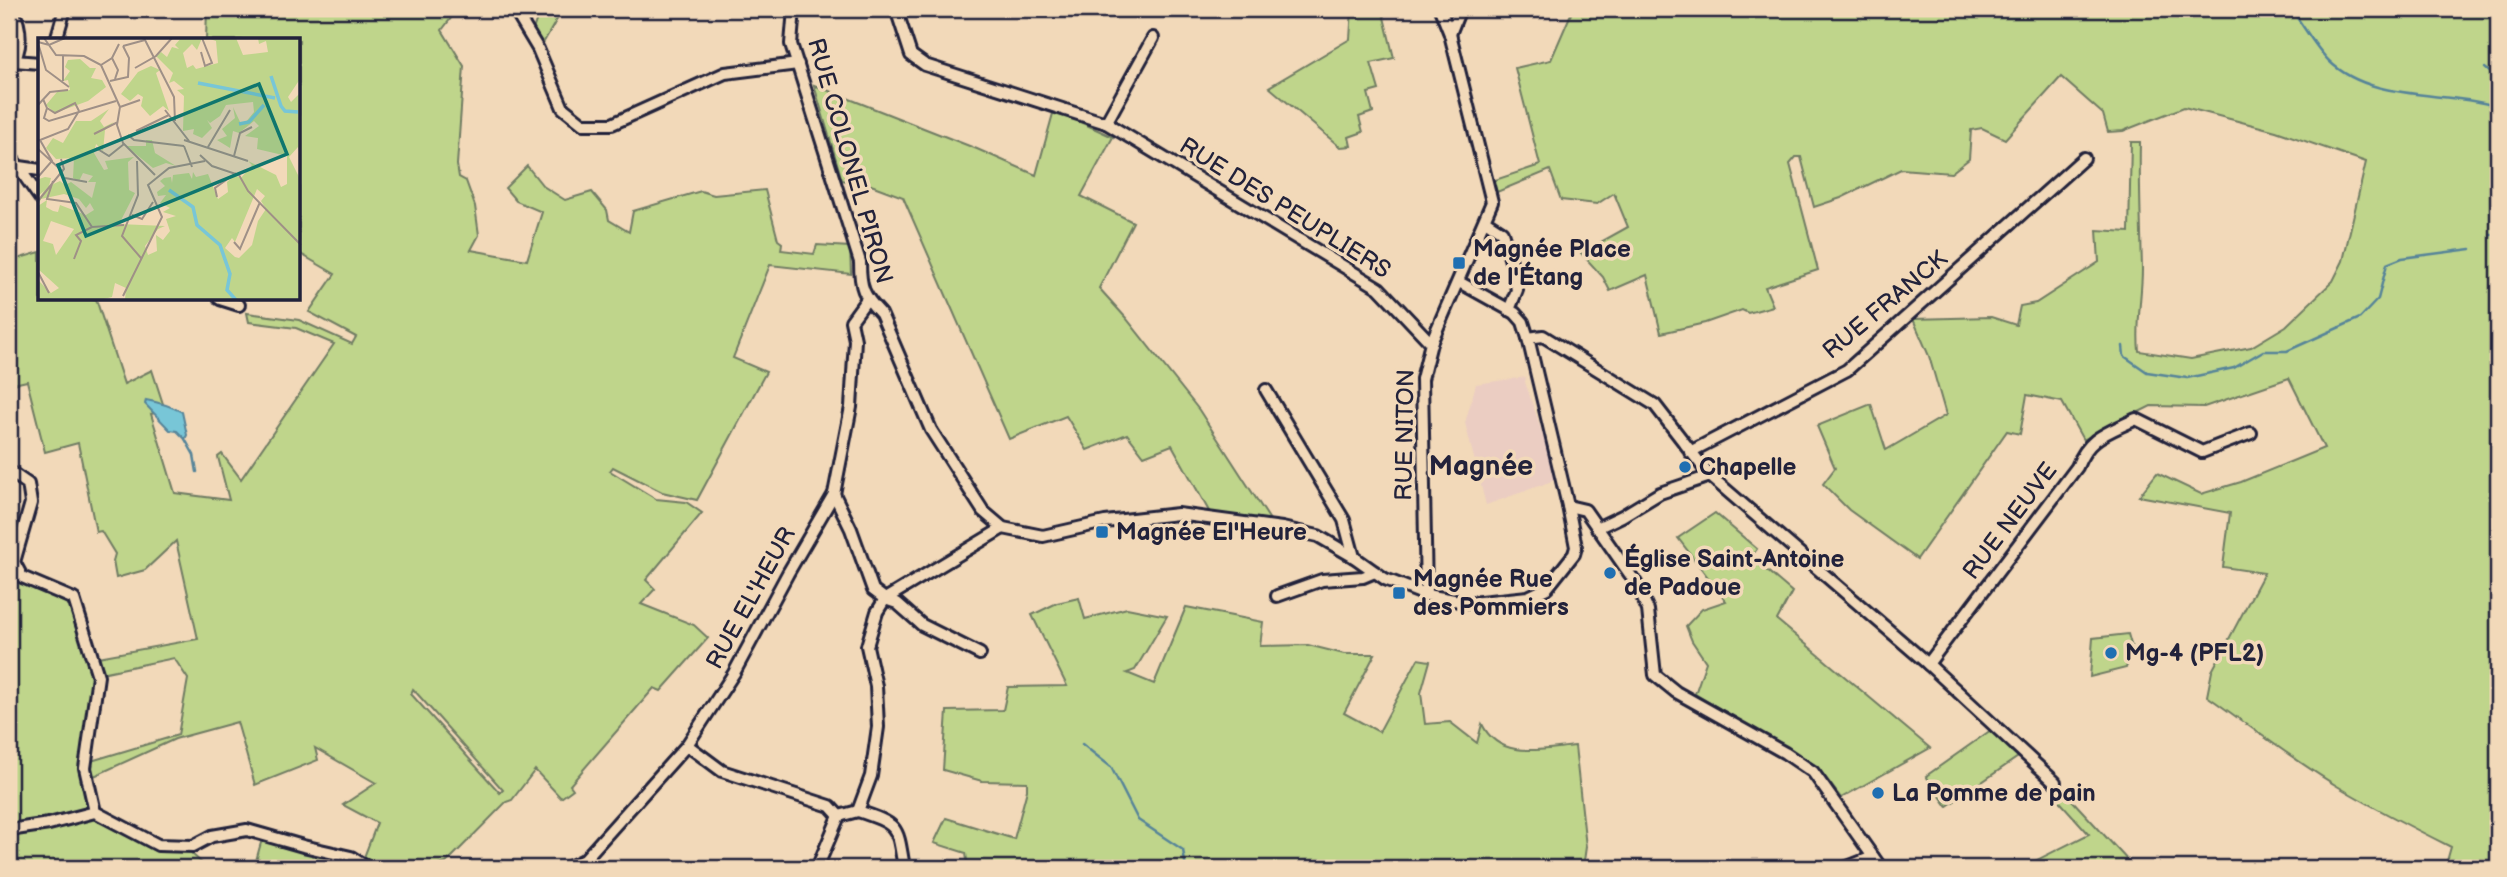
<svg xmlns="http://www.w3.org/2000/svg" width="2507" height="877" font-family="'Balsamiq Sans',sans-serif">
	<rect width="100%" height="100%" fill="#f2d9b9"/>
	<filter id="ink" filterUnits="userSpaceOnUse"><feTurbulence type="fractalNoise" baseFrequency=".0143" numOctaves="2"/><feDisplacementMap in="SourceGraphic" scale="14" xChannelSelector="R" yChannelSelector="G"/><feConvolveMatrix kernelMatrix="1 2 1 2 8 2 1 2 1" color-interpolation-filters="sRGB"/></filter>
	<g filter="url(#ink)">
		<polygon fill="#ebcdc2" points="1526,377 1525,382 1558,479 1486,505 1465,423 1476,384"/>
		<g fill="#bfd58b" stroke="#707c63" stroke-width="2" fill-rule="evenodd">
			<path d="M207,9h251l-16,21 22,36 -7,99 2,12 7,4 9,25 4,29 -8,15 56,10 15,-48 -26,-11 -11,-13 22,-22 16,20 22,14 27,-8 15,18 2,10 20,12 4,-21 68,-20 13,4 51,-5 13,50 4,3 -1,7 33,4 3,-9 33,2 1,27 -81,-9 -37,93 33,14 -69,128 -35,-8 -49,-25 -3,4 46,28 30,3 16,11 -56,67 9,9 -14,15 53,21 14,13 -47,53 -7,-3 -84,97 3,4 -12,9 -26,-28 -23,30 -6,2 -60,61 -18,5h-54l-11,-8 14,-37 -34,-18 33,-22 -61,-35 3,12 -63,25 -18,-63 -62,17 -83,38 -1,-16 87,-26 10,-56 -14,-21 -73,15 -3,-16 100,-18 -22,-98 -31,29 -29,8 -3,-17 2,-7 -14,-23 -5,1 -18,-89 -33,9 -18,-71 -18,4v-135h8v9l23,-7v47h56l28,85 28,-14 13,40 -14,4 24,79 54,7 -11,-43 4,-3 19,25 93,-135 -38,-16 -47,-6 -2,-9 52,7 53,24 4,-7 -47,-25 26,-38 -36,-21v-213h-93zM413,689l90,101 -3,3 -89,-99z"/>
			<polygon points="540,9 563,9 542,45 533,30"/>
			<polygon points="1352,9 1382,9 1394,58 1371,63 1379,90 1368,93 1373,112 1359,117 1363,132 1349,137 1351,146 1340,147 1269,87 1350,39"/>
			<path d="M1573,9h925l-2,263 2,5v591h-53l6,-21c-38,-19 -77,-39 -114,-61 -45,-27 -87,-60 -130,-90l5,-25 52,-98 -41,-6 7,-54 -91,-17 18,-23 44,21 40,-12 83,-34 -35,-70 -85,29 -53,-1 -68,34 -21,-38 -35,-7 -7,39 -13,-3 -90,128 -68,-49 -26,-26 12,-16 -18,-42 54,-22 15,46 60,-35 -17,-59 -16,-37 78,-2 25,8 4,-19 16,-3 63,-41 -2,-32 32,2 2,-90h9c-1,42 1,84 2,127 0,27 -6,54 -3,82l52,8 60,-12 35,-21 47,-45 10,-20 23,-99 -90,-31 -92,-24 -61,24 -15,1 -5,-18 -42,-37 -56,62 -23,-11 -11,2 -2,29 -18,14 -50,-4 -60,29 -27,9 -13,-50h-5l-6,7 28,106 -53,17 8,19 -25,7 -6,-3 -37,13 -44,10 -14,-58 -37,16 -7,-14 -22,-24 47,-26 -14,-34 -17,11 -36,-4 -11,-30 -53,22 -5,-11 48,-16 -25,-97 36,-8z"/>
			<polygon points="814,85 977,149 1036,175 1054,110 1113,137 1081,196 1133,222 1099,288 1126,318 1199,410 1270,520 1210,513 1172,445 1144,456 1127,434 1087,450 1066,416 1009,439 903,197 871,185 842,180"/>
			<polygon points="1715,513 1757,549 1751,557 1792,592 1777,620 1930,748 1841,798 1817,766 1695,694 1706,662 1692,641 1686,626 1702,609 1726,601 1678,538"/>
			<polygon points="9,551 13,551 9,563 15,577 73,607 96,677 84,767 92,806 85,812 9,827"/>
			<path d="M1079,598l6,21 42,-11 40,8 -32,54 -8,3 27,11 32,-77 77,15 -3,24 48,-1 36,9h31l-31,59 35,19 39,-73 12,2 -9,32 4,31 25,-2 27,21 5,-19c18,37 60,25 93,22l11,101 -3,21h-615l-2,-15 -32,-10 12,-25 68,21 13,-49v-8l-45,-1 -39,-11 4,-59 56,-1 5,-23 59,-1 -35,-71 25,-12z"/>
			<polygon points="2128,634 2132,648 2126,668 2090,677 2093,638"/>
			<polygon points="1991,730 2018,757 1947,806 1926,776"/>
			<polygon points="2059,786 2130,863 2135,868 2021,868 2089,834 2053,794"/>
			<path d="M98,817c27,16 57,38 90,33l19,18h-198v-34l41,-5z"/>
			<polygon points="262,839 348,859 361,868 254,868"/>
		</g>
		<path fill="#78c6d7" stroke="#568499" stroke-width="2" d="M146,400c11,2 27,7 36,12l5,23 -2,4 -8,-8 -7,-1 -25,-26z"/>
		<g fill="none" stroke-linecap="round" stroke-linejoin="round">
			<g stroke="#568499" stroke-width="2.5">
				<path d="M2291,9c12,16 24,38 38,52 43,42 117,29 169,46"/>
				<polyline points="2485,68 2498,79"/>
				<polyline points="2491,235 2498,234"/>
				<polyline points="2123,346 2124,356 2147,372 2187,378 2234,368 2263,351 2287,351 2360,318 2378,299 2387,264 2402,258 2471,249"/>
				<polyline points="185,439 194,455 197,472"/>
				<polyline points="1082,744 1111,767 1138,820 1183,850 1186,868"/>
			</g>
			<g stroke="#22223b" stroke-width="16">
				<g id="minor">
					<polyline points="514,9 538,49 563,108 583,124 612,124 725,73 798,64"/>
					<path d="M794,9l-3,35 69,218c0,26 3,33 21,52l50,116 52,81 20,17 40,8 62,-14 73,-8 104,14 36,8 36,21 31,22 41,16 45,8 57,-6 19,-9 27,-34 2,-7 -8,-41 -40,-168 -5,-16 -8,-9 -56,-31"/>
					<polyline points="896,9 911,55 925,65 1106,123 1379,288 1431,343"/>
					<polyline points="1450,34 1460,9"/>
					<polyline points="56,40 65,9"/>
					<polyline points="14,61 40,63"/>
					<polyline points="1106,123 1153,38"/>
					<polyline points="9,154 40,198"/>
					<polyline points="20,167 40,170"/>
					<polyline points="1485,221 1502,232 1513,268 1517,290 1509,310"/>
					<polyline points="220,299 239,305"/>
					<polyline points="1528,338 1543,336 1655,405 1710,476 1928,664 2055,782"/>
					<polyline points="1266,390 1344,520 1354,557"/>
					<polyline points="1690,452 1847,370 2084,158"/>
					<polyline points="9,471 28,484 31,503 14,562 22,577 74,599 98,676 85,768 95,812 158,845 193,846 212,836 247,830 303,846 351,857 368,868"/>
					<polyline points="834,494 851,529 873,590 885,599 897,603 922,625 980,654"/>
					<polyline points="1568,506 1585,510 1636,583 1648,610 1655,675 1676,692 1785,753 1813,772 1881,868"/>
					<polyline points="1597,528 1622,516 1660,493 1710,476"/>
					<polyline points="1426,595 1422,379 1431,343 1492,202 1450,34 1440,9"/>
					<polyline points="1277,596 1322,580 1363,577 1375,572"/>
					<path d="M1928,664l149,-197c12,-31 31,-34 59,-48l66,33 49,-19"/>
					<polyline points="687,745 722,771 830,806 839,816"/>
					<polyline points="9,830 49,824 95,812"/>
					<polyline points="567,868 584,860 687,745 734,673 788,573 834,494 851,407 855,340 851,321 867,299"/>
					<polyline points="817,868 839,816 858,811"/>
					<path d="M904,868c-7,-42 -4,-43 -46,-57l13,-35 7,-49 -2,-41 -9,-40 10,-34 8,-13 118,-71"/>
					<polyline points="1845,868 1873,857"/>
				</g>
			</g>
			<g stroke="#22223b" stroke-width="18">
				<path id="tertiary" d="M9,68c13,-19 12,-40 2,-59"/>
			</g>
			<use href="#minor" stroke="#f2d9b9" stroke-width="10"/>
			<use href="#tertiary" stroke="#f2d9b9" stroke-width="12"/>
		</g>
	</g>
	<g fill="#1f6fb2" stroke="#f2d9b9" stroke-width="2.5">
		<rect x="1452" y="256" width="14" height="14" rx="3.5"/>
		<circle cx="1685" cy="467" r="7"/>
		<rect x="1095" y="525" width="14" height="14" rx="3.5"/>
		<circle cx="1610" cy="573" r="7"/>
		<rect x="1392" y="586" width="14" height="14" rx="3.5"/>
		<circle cx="2111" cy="653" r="7"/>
		<circle cx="1878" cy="793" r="7"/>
	</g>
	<g text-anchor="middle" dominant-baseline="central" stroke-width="7" stroke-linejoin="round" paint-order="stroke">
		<g font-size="24" fill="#22223b" stroke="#f2d9b9">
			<text transform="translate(850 161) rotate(74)">RUE COLONEL PIRON</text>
			<text transform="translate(1285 208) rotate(32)">RUE DES PEUPLIERS</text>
			<text transform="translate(1885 305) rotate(-40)">RUE FRANCK</text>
			<text transform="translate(1405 435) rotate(-89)">RUE NITON</text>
			<text transform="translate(2010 521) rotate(-53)">RUE NEUVE</text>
			<text transform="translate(751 598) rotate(-61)">RUE EL'HEUR</text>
		</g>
		<g font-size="24" font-weight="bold" fill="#22223b" stroke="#f2d9b9" text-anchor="start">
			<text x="1473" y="249">Magnée Place<tspan x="1473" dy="28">de l'Étang</tspan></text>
			<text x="1699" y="467">Chapelle</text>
			<text x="1116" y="532">Magnée El'Heure</text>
			<text x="1624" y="559">Église Saint-Antoine<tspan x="1624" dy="28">de Padoue</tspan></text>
			<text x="1413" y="579">Magnée Rue<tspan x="1413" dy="28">des Pommiers</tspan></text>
			<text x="2125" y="653">Mg-4 (PFL2)</text>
			<text x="1892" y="793">La Pomme de pain</text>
		</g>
		<g font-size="28" font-weight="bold" fill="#22223b" stroke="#f2d9b9">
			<text x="1481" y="466">Magnée</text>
		</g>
	</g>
	<g transform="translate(38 38)">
		<rect width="262" height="262" fill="#f2d9b9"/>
		<path d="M143,0h21l-5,12 -5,-6 -9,9 4,15 6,-3 3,4 22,-6 -2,-22 -9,-3h29l7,17 25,-3 -2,-11 -7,3 -1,-6h42v41l-12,18 3,5 9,-9v62l-2,-8 -9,10 11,22v121h-175l1,-12 -11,-5 -3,14 -12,3h-62v-20l13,13 8,-5 -21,-19v-63l9,-6 -1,7 7,4 5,1 2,-7 26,10 8,-5 -4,-7 -4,5 -7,-9 -15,-5 -23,5 -3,7v-6l6,-9 -6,5 1,-17 6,-2 6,1 -2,8 11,-5 5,4 6,-3 21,16 4,-16h-8l5,-6 -10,-3 -4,8 -6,-3 1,-20 -18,1 -10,-11 7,-10 10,5 13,-22h15l18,-12 -9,12 4,6 10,-5 -9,8 -2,21 -7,-7 -2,9 10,17 4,-1 -3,-8 29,-4 -6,5 1,28 6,3 -16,31 46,2 -7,3 -13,17 3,9 9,-4 -1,-16 7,5 7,-9 -4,-12 10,-3 -13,-4 7,-4 -10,-5 6,-8 -8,1 -1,-4 8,-6 -5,-5 4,-3 7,-1 1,6 1,-8 16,-2 3,6 1,-7 3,5 12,-3 10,25 10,-7 -1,-10 8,-7 6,3 11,-13 -4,-4 28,14 5,12 6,-3v-28l-30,-7 1,-11 -13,-2 14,-10 -5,-5 -15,12 -6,-2 -3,17 -13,-8 10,-4 -5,-7 13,-11 -2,-11 8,17 4,-1 9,-11 -1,-10 -27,3 -6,11 -10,7 -3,-3 5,8 -10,10 -9,-4 1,-5 -11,2 1,-35 -7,-6 7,-1 -10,-8 -5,2 4,-10 -17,-17 5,-4 6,5 5,-10 7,2 -4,-4zM219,151l8,7 -4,5 5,8 -8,12 -6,24 -13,13 -4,-1 -10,-9 7,-10 3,4zM13,183l23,8 -18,26 -3,-11 -10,-3zM42,21l10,9h6l-5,10 11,2 4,7 -18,14 -33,12 -9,-8 11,-13 13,-2 -2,-10 -5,1 7,-10 -5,-4 3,-7zM113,28l9,4 -4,3 13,38 -6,-5 -13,10 -9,-10 2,-9 -5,-3 -8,7 -9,-7 17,-22zM108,102h6l3,13 21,13 -10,-3 -13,5 -27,-22h20z" fill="#bfd58b" fill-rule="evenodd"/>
		<path fill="none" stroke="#78c6d7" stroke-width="3.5" d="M233,38l10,30 4,5 13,1M160,45l77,15M201,86l10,-2 15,-17M131,152l24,17 4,18 23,20 10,29 -3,16 9,10"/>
		<path fill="none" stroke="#9f9087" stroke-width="2" d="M6,0l12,17 28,1 17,9 19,42 -3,18 6,18 32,32M106,0l30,59 1,24M0,4l11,3 16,-7M0,5l8,27 23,17M85,8l22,-6M163,14l4,14 7,-3 -10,-25M74,20l6,12 -3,9M63,27l11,-7 7,-14M97,30l21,-12 16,-18M25,43v-26M72,43l18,-4 1,-19 -6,-12M5,61l4,9 -3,10 5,3 67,-20M0,67l12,-13 18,-2M82,69l20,-7M9,70l8,5 20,-10 4,8M127,72l24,31M98,93l33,-16M56,96l24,-12M90,97l6,5 50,6M146,102l64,21M146,108l8,21M170,109l22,-37M58,110l13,8 15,-12M0,111l23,21M162,117l12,11 27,9 9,16 53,54M196,118l6,-23 12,-6M99,123l1,34 -16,41 19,22M0,139l14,-16 -12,-21 28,-11 11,-18M27,140l22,4M15,143l-6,18 29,4 16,24 32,-2M179,159l-2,-9 21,-15M0,163l26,-32 -3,-10M94,177l10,4 11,-17M196,204l6,7 20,-47M36,221l7,-18 -5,-6 16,-8M0,234l11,21M85,258l39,-79 -14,-32 21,-17 36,-7"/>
		<path fill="#0f766e" fill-opacity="0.15" stroke="#0f766e" stroke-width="3.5" d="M221,46l28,70 -201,82 -28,-71z"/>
		<rect width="262" height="262" fill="none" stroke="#22223b" stroke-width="3.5"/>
	</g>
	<rect width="2507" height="877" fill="none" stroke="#f2d9b9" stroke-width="35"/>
	<rect x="18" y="18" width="2472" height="842" fill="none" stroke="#22223b" stroke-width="2.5" filter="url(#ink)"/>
</svg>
